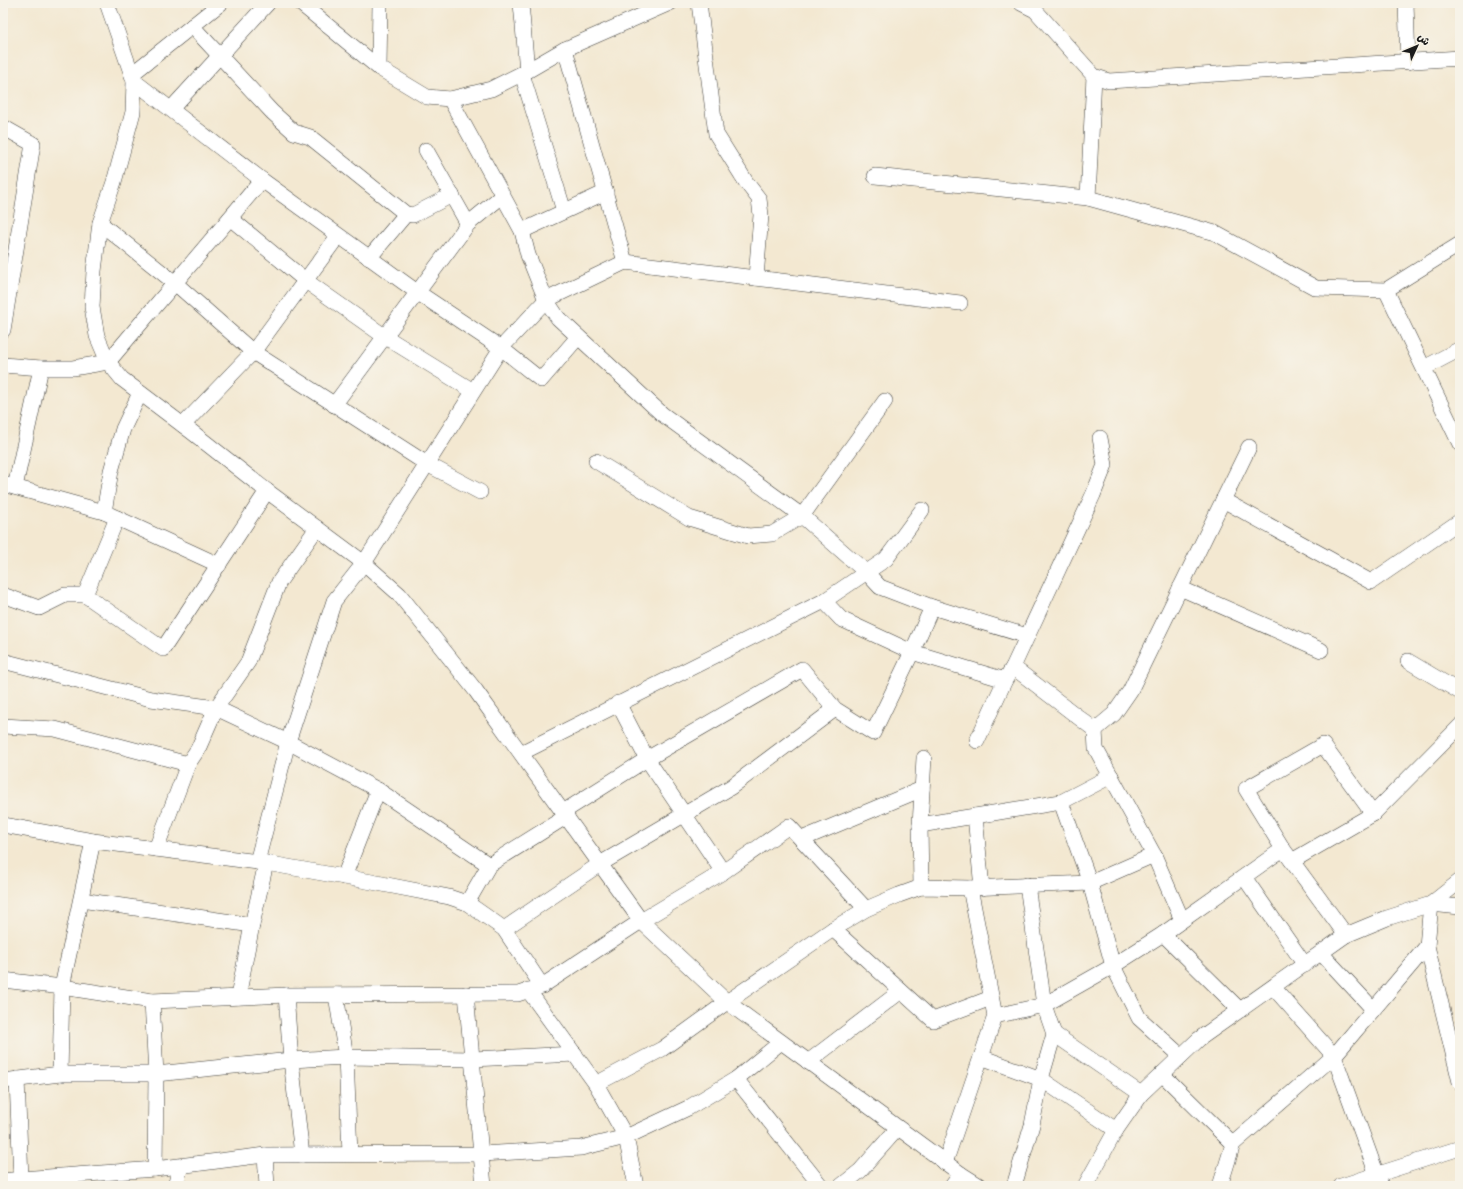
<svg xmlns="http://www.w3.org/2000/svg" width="1463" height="1189" font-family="'Playpen Sans','Playpen Sans Arabic',sans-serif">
	<rect width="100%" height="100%" fill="#f7f3e8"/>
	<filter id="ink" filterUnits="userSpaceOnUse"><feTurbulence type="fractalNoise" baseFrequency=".025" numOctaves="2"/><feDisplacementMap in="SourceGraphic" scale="8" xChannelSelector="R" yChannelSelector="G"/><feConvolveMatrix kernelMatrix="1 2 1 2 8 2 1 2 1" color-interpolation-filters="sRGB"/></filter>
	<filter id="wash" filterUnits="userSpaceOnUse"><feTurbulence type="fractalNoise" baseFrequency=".012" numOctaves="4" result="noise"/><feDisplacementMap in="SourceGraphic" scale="16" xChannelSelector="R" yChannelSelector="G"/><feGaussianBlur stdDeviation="0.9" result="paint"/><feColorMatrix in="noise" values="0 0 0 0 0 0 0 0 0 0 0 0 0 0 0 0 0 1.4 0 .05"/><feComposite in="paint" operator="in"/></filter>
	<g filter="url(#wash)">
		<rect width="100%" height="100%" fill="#f3e8d1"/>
	</g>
	<g filter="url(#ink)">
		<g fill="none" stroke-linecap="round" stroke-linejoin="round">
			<g stroke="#3c3b37" stroke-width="16">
				<g id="minor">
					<polyline points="107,3 134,81 133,112 114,182 100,223 94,271 92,307 97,336 108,362 122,379 192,432 267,491 364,563 399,594 476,691 641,921 727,1002 961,1174 980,1186"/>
					<polyline points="300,3 379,68 427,97 450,99 491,89 527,71 565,49 670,3"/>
					<polyline points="521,3 527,71"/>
					<polyline points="699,3 716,134 746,182 759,199 761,215 756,278"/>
					<polyline points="1021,3 1035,10 1094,76 1109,81 1460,58"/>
					<polyline points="1406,3 1408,62"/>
					<polyline points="192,26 272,112 294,132 310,137 406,214 413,215 452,195"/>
					<polyline points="565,49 625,262"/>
					<polyline points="379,68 380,3"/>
					<polyline points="132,74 221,3"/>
					<polyline points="522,74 564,211"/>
					<polyline points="134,81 262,180 417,292 501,348 541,380 578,337"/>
					<polyline points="450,99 522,231 528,255 546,300 558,318 662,414 802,516 867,573 880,587 932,607 1027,636"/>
					<polyline points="171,109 268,3"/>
					<polyline points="3,127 33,144 3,330"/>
					<polyline points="426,150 468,224"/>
					<polyline points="875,176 1088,198 1215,233 1316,288 1386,290 1460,244"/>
					<polyline points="1088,198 1094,76"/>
					<polyline points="230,218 306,281 384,336 473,391"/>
					<polyline points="100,223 175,283 253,352 427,464 480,492"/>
					<polyline points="522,231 606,192"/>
					<polyline points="369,258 406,214"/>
					<polyline points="1386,290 1460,444"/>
					<polyline points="3,365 41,368 73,368 108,362 262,180"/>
					<polyline points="1424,368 1460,349"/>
					<polyline points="334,405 468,224 502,196"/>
					<polyline points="183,425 253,352 338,236"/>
					<polyline points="596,461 689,518 748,536 772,534 802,516 885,401"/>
					<polyline points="3,484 104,512 219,565"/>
					<polyline points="15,487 41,368"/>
					<polyline points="1223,500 1371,582 1460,521"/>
					<polyline points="104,512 111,471 123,429 140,393"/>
					<polyline points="1180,588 1321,650"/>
					<polyline points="3,595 39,608 65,595 85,595 163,649 267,491"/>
					<polyline points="85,595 117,518"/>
					<polyline points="824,601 841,619 912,652 1005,680"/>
					<polyline points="3,661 151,699 216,708 288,742 378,790 489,865"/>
					<polyline points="1408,661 1460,692"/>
					<polyline points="1013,667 1095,730 1114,714 1130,691 1249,447"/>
					<polyline points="618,703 647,759 723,872"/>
					<polyline points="3,726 55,729 188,764"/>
					<polyline points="1095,730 1096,749 1154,855 1182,920"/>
					<polyline points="977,741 1005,680 1013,667 1093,495 1105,465 1100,438"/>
					<polyline points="521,753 824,601 886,559 922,510"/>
					<polyline points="1061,802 1090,883 1113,966 1139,1018 1181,1056"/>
					<polyline points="563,812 647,759 802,669 835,709 873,733 912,652 932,607"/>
					<polyline points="975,816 982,888"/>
					<polyline points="3,825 93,841 266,863 372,882 449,897 467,903 504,929 542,986"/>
					<polyline points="920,825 1061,802 1111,776"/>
					<polyline points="802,839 922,789"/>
					<polyline points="156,849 188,764 198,749 216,708 248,662 279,582 317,528"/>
					<polyline points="1292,861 1373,814 1460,726"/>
					<polyline points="257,862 288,742 334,601 364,563 501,348 546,300 625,262 960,303"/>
					<polyline points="344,877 378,790"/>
					<polyline points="1244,877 1305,965"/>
					<polyline points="921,887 920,825 924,758"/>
					<polyline points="81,900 252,925"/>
					<polyline points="467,903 489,865 567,816"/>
					<polyline points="1431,904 1427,946 1460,1082"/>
					<polyline points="1431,904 1460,907"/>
					<polyline points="504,929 600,864 731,787 835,709"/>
					<polyline points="833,929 933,1020 991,998"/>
					<polyline points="1163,934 1240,1010"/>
					<polyline points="1346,935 1283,849 1246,789 1323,745 1373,814"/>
					<polyline points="1321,953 1373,1009"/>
					<polyline points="3,980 62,987 152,1001 286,995 518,994 542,986 641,921 723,872 789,826 866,909"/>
					<polyline points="1273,987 1334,1056 1381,1186"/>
					<polyline points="528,990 596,1084 626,1137 636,1186"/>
					<polyline points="466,994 484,1186"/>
					<polyline points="286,995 291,1060 302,1155"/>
					<polyline points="336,995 346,1057 350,1154"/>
					<polyline points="238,997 252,925 266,863"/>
					<polyline points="152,1001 156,1074 155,1169"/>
					<polyline points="995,1016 1044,1005 1113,966 1163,934 1283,849"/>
					<polyline points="1054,1034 1141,1094"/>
					<polyline points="981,1057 1041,1079 1116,1130"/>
					<polyline points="808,1062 901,991"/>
					<polyline points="60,1074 62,987 93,841"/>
					<polyline points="1162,1074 1233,1144"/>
					<polyline points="17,1079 21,1179"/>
					<polyline points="736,1079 821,1186"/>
					<polyline points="3,1081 60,1074 156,1074 291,1060 346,1057 472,1059 575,1054"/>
					<polyline points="596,1084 662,1049 727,1002 833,929 866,909 899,895 921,887 970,888 1090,883 1154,855"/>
					<polyline points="265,1155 267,1186"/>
					<polyline points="945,1163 995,1016 970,888"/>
					<polyline points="3,1181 21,1179 155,1169 265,1155 481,1154 581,1148 626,1137 688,1108 736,1079 781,1042"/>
					<polyline points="175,1186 181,1166"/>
					<polyline points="841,1186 860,1171 898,1128"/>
					<polyline points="952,1186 961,1174"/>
					<polyline points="1014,1186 1032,1125 1041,1079 1054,1034 1044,1005 1027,885"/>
					<polyline points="1085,1186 1116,1130 1141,1094 1199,1039 1346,935 1387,918 1431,904 1460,881"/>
					<polyline points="1220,1186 1233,1144 1334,1056 1427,946"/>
					<polyline points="1341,1186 1460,1148"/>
				</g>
			</g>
			<use href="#minor" stroke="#fff" stroke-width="15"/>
		</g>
	</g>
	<rect width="1463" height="1189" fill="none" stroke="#f7f3e8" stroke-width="16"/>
	<g transform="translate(1417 46) rotate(46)" stroke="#f7f3e8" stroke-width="3" paint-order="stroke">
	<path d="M0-3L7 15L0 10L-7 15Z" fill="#1c1c1c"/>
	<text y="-6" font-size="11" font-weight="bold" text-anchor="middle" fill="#1c1c1c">ش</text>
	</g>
</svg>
